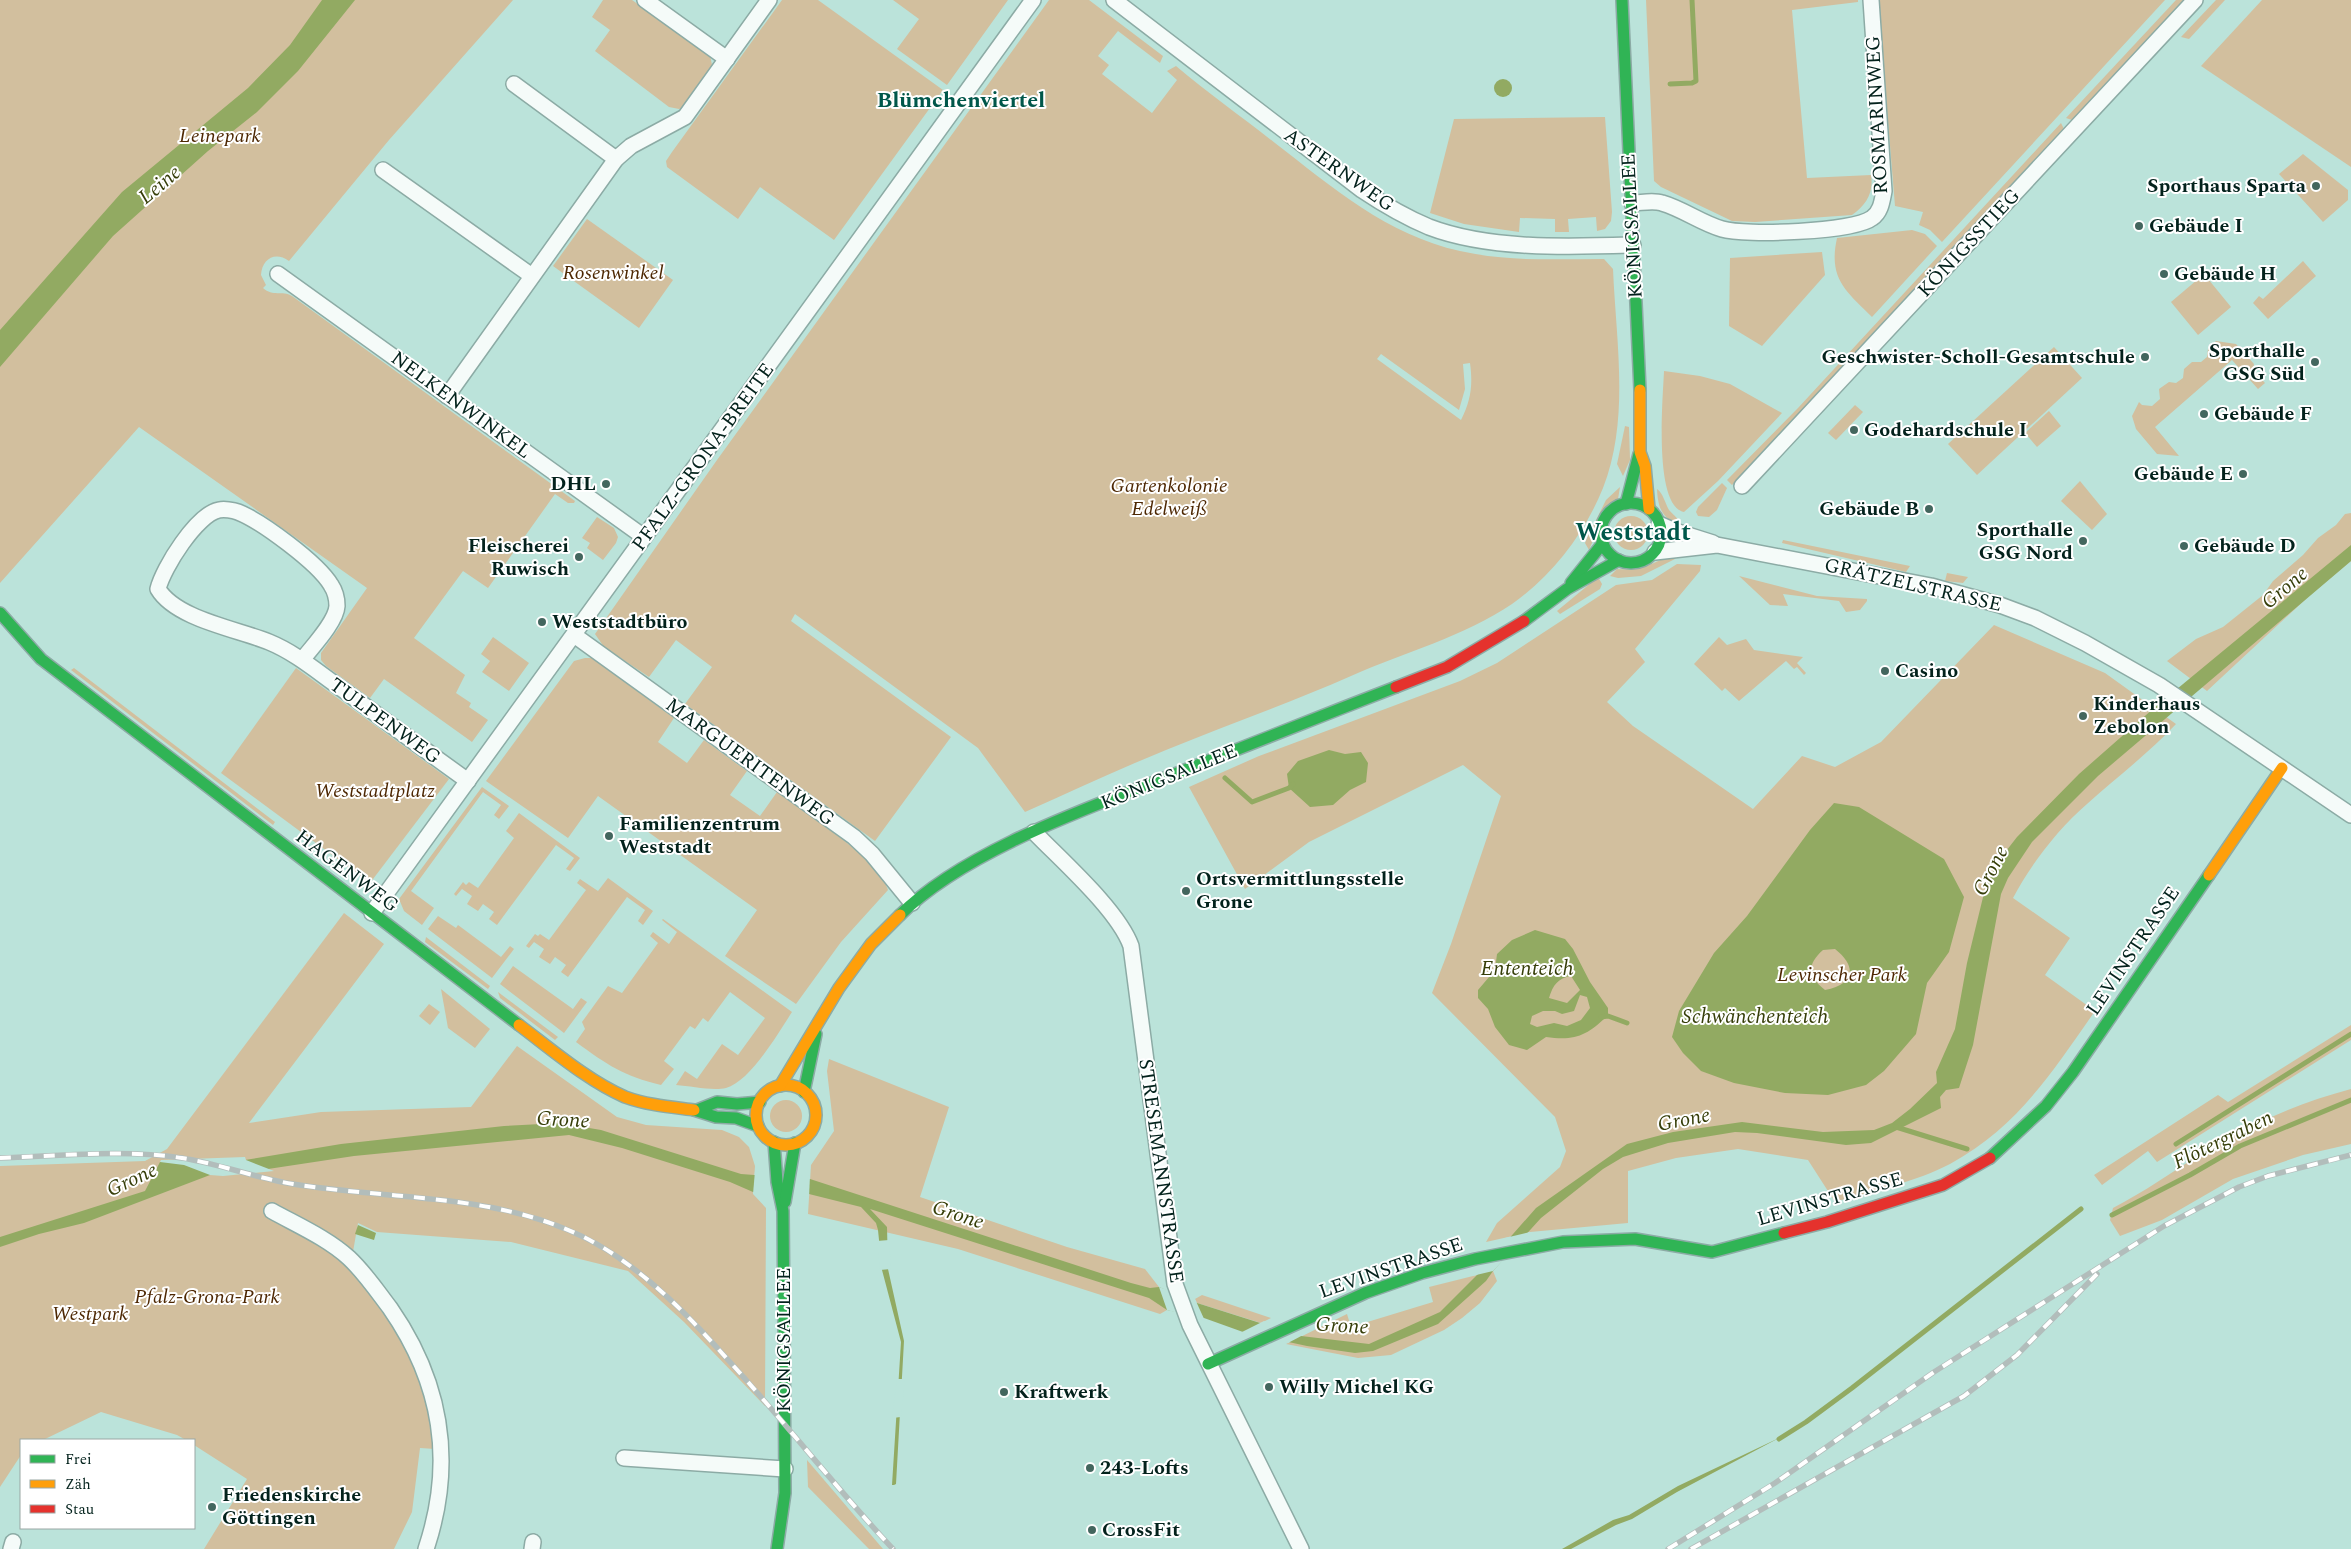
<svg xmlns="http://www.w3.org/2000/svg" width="2351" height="1549" font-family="Spectral,serif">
	<rect width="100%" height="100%" fill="#bbe3da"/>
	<g fill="#d2bf9e" fill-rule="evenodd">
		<path d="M0,0h513l-124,140 -100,121c-14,-10 -27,-2 -28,14l5,10 -3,3c10,9 19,2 29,8l283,205 -1,2h-6l-13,-9 -67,94 -25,-17 -49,67 51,37 -9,18 15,10 -2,4 19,13 -16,22 -88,-63 -14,19 -44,-32 -5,-6v-7l46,-65 -228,-161 -139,156z"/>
		<polygon points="603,0 632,0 710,55 712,65 682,108 679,109 669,107 595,51 610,30 592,17"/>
		<polygon points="782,0 818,0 943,90 834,240 760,187 738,219 667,167 666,161 672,152"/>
		<polygon points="893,0 1008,0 947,85 897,49 919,19"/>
		<path d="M1049,0h40l74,56 -3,7 -42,-32 -20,25 11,9 -7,9 50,39 25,-33 -10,-9 9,-5c32,27 66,51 99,77 57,44 112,92 185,108 48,11 95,8 144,8l9,10c3,72 17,150 -10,219 -18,45 -51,88 -91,116 -47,32 -109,49 -161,72 -61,27 -124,49 -185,74 -47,19 -94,41 -141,62l-47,-64 -183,-134 -4,7 160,116 -76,104 -190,-137 27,-37 -36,-27 -27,37 -45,-30 -9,-13 122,-174zM1381,354l78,56 6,-21 -2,-25 7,-1c3,22 1,37 -9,57l-84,-61z"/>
		<path d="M1646,0h212v2l-66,8 15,168 64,-3c3,18 -5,30 -19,40l-97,7 -23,-1 -71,-34 -7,-6z"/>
		<polygon points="1878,0 2165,0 1942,242 1930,230 1919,225 1923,212 1895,206"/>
		<polygon points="2176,0 2184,0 2072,120 2066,118"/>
		<polygon points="2216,0 2225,0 2189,39 2181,37"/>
		<polygon points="2262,0 2351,0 2351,167 2201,66"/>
		<polygon points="1605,117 1612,212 1611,221 1605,229 1597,231 1596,217 1568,219 1569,232 1555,232 1555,219 1520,218 1519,232 1464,224 1430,213 1454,119"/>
		<polygon points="2061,123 2064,129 1802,412 1732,485 1727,480 1798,408"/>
		<polygon points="2303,154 2348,190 2348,200 2323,222 2279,174"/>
		<polygon points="587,219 673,280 639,328 553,266"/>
		<path d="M1912,230l13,4 12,12 -65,71c-26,-26 -44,-38 -35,-79z"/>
		<polygon points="1822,252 1825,275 1762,346 1729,326 1730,258"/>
		<polygon points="2303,261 2316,276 2268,319 2253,303 2259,296 2263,299"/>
		<polygon points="2204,274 2231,307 2198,335 2171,302"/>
		<polygon points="2216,341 2236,344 2254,364 2253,370 2265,383 2258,389 2232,360 2155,427 2179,456 2157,454 2136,429 2132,416 2139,402 2142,405 2152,406 2160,399 2159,389 2169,382 2176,383 2183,378 2184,369 2192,362 2201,362 2207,357 2208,349"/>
		<polygon points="2054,347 2082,378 1977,475 1948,444"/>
		<path d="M1664,371l36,5 30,8 52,29 -64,68 -34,31c-31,-6 -21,-115 -20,-141z"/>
		<polygon points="1855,405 1863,412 1836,440 1828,433"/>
		<polygon points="2049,411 2061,426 2037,447 2025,433"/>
		<polygon points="1625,426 1629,427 1630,460 1623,476 1617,464"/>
		<polygon points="2080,481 2107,514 2092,530 2061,501"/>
		<polygon points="1722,483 1727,488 1717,510 1709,517 1698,516 1696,512 1698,507"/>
		<path d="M1620,487l-2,12c-21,15 -19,30 -29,51l-4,-7 2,-5 19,-38z"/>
		<path d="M1657,489c6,4 8,14 12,21 5,6 11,8 11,17 -18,-10 -22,-18 -23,-38z"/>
		<polygon points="2351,513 2351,561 2309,596 2207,691 2167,661 2196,639 2223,627 2263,595 2273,581 2303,555 2318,538 2336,525 2345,514"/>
		<circle cx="1631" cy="533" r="17"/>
		<polygon points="597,517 614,528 618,537 616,543 603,560 587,548 590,543 582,538"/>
		<polygon points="1783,540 1910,566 1906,572 1782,543"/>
		<path d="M1677,554l-2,5 -34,17 -23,2 -8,-2 7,-7c31,2 33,-7 60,-15z"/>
		<path d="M1677,564l24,1 -1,6 -65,78 10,13 -38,40 26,24 120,83 49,-53 33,11 46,-25 113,-117 111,48 71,51c-27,29 -59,53 -89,80 -29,25 -56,60 -74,94l57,40 -25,37 50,36c-43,61 -77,116 -145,153 -32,17 -79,28 -115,38l-27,-42 -70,-11 -62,9 -48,13v52l-98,9 -44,10 11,-19 63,-56 6,-16 -11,-34 -123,-124 19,-49 50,-148 -38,-31 -154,77 -64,47 -56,-102 70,-31 201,-75 37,-18 119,-78 36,-5z"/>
		<polygon points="1947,573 1968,577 1963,583 1945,581"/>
		<polygon points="1739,576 1817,596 1867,599 1867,601 1860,610 1846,612 1839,601 1783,594 1788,606 1770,605"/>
		<polygon points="1598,577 1602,584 1600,589 1560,614 1557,611"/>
		<polygon points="493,637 529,663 509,691 482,672 490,661 481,654"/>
		<polygon points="1719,637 1727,645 1746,639 1754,650 1803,657 1797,663 1806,673 1804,675 1797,667 1794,669 1786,661 1739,701 1725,688 1722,691 1694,664"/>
		<path d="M585,658h7l82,60 -16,24 29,21 17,-23 43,31 -17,24 30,21 17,-24c27,20 103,67 111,98l-47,52 -45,62 -71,-48 32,-46 -159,-114 -30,42 -82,-57 88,-120z"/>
		<polygon points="74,668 275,822 273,825 71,670"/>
		<polygon points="296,668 449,779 370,883 221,773"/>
		<polygon points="482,787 509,806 499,819 494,815 501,805 483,792 411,891 434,908 422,925 404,911 399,899"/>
		<polygon points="519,813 580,858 570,871 566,869 574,858 556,845 497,925 489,919 494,912 483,904 478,911 467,904 472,896 462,889 456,896 454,894 463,882 466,885 469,882 478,888 514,838 506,831"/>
		<polygon points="608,878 653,911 643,925 638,921 645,910 627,897 568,977 561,972 566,965 555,957 550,964 539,957 544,949 534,942 529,948 526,946 535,934 538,936 540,934 549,940 586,890 577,883 580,879 598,891"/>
		<polygon points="344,913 384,944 249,1123 321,1112 471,1107 517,1046 617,1117 646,1125 722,1130 739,1137 749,1147 755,1166 753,1194 766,1208 765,1406 684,1322 628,1271 511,1242 377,1232 358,1223 350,1269 407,1344 429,1401 435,1449 420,1448 412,1512 394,1549 204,1549 247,1479 194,1445 194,1440 186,1440 177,1435 101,1412 43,1440 21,1440 21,1455 0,1487 0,1166 145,1161 167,1149"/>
		<polygon points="438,916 456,928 458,925 501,957 510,946 514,949 492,978 428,929"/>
		<path d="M663,919l129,93c-13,20 -42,70 -66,76 -14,3 -35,-2 -50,-3l9,-14 12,8 25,-35 16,11 27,-37 -35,-26 -22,30 -5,-4 -8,11 -5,-3 -3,4 -23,31 10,8 -13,16c-37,-9 -54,-20 -85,-43l9,-13 -3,-7 26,-36 14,7 36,-50 -8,-7 3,-4 16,12 8,-12 -15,-12z"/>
		<polygon points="426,937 490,986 488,989 425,942"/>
		<polygon points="513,966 573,1009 581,998 587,1002 564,1033 500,984"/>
		<polygon points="441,989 490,1029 475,1048 448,1028"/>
		<polygon points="498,992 558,1037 555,1040 500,998"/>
		<polygon points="429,1004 440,1012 430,1025 419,1016"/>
		<polygon points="2351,1025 2351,1040 2157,1162 2148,1151 2102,1185 2094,1175 2218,1095 2228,1102"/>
		<polygon points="829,1059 949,1107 920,1197 1067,1247 1145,1269 1159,1287 1167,1310 1160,1314 958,1249 808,1214 811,1165 834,1131 827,1071"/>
		<path d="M2351,1089v55l-48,11 -70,24 -71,41 -42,16 -10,-16 3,-12c31,-16 59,-36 88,-54 47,-29 97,-51 150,-65z"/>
		<circle cx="786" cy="1116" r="16"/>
		<polygon points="1493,1271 1497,1281 1480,1303 1462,1318 1444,1330 1391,1355 1358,1358 1286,1344 1347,1314 1351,1327 1433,1302 1429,1287"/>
		<polygon points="1202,1295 1271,1318 1261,1323 1197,1303 1195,1299"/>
		<polygon points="807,1460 883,1549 869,1549 808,1487"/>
	</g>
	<g fill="#92aa62" fill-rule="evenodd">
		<polygon points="322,0 355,0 298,71 257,112 208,151 113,236 0,367 0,330 122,192 248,88 290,45"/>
		<circle cx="1503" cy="88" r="9"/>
		<polygon points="2351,545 2351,561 2098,776 2032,842 2008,878 2001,894 1973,1045 1959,1088 1946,1090 1940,1097 1941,1108 1871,1143 1846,1145 1757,1133 1735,1132 1668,1143 1623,1157 1603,1169 1541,1218 1493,1271 1486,1281 1438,1324 1373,1351 1355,1353 1307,1346 1243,1332 1204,1318 1167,1310 1149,1298 870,1209 887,1227 888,1269 904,1341 896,1484 894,1485 892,1485 901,1342 882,1270 878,1230 876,1223 861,1207 809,1194 753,1192 730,1182 622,1148 569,1135 354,1156 268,1169 210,1175 84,1223 39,1234 0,1247 0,1237 145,1191 160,1162 245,1160 341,1144 504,1126 560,1123 601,1130 741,1174 810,1179 1131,1283 1150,1288 1159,1287 1197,1303 1301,1336 1369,1344 1440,1312 1477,1275 1536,1208 1627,1144 1673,1132 1742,1122 1823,1132 1874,1130 1892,1123 1910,1109 1937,1083 1936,1072 1955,1029 1967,963 1985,889 1996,864 2017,837 2079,774 2154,708"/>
		<polygon points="1329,750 1345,754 1361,752 1368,763 1366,782 1350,790 1333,805 1310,807 1289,788 1287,774 1298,761"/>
		<path d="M1834,803l25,4 85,52 20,38 -15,55 -22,31 -11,51 -32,37 -18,14 -38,10 -43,-2 -51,-10 -33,-12 -18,-18 -11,-16 7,-26 35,-58 33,-37 63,-86zM1835,949c23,18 19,36 -10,41 -17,-13 -19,-25 -2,-40z"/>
		<path d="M1535,930l30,9 8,10 17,33 18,26v7c-21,21 -33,26 -62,22l-19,13 -18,-5 -14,-18 -7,-18 -10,-11v-8l17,-20 2,-16 15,-14zM1571,976l9,14 -13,13 -18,-5c4,-13 9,-20 22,-22zM1580,995l7,2 3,11 -9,12 -14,6 -13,-3 -17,4 -7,-3 2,-8 11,-5h12l7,3 12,-3z"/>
		<polygon points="358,1225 376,1233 374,1240 355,1234"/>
		<polygon points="1783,1436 1677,1492 1632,1519 1616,1525 1571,1549 1562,1549 1613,1520 1629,1515 1678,1486"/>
	</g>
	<g fill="#bbe3da">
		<polygon points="245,1157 246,1160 274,1171 223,1176 210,1175 184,1165 160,1162 161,1160"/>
		<polygon points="755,1171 810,1176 809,1197 753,1194"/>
		<polygon points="1530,1232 1493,1271 1472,1276 1505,1238"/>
		<polygon points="889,1240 891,1269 880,1270 877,1241"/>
		<polygon points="1159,1287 1195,1299 1205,1321 1167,1310"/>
		<polygon points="1264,1321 1305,1334 1288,1343 1240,1333"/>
		<polygon points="897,1379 905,1379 901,1417 892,1418"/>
	</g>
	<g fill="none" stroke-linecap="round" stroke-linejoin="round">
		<g stroke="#92aa62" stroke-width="5">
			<polyline points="1670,84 1692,83 1696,81 1692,0"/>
			<polyline points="1225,778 1252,802 1289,788 1293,784"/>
			<polyline points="1601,1017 1608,1016 1627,1023"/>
			<polyline points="1896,1127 1967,1149"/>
			<polyline points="2176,1144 2351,1034"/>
			<polyline points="2112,1215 2190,1175 2240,1146 2351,1100"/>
			<polyline points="1779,1439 1806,1422 1852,1388 2081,1209"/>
		</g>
		<g stroke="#8caba5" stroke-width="18">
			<g id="street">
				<polyline points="645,0 727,59"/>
				<path d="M1114,0l248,190c21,14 43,27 67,37 60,23 141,20 204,18"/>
				<polyline points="514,84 616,159"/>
				<polyline points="383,170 532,276"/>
				<path d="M1632,203c9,0 21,-3 30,0 21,6 39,20 60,26 23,7 132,3 150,-11 9,-6 10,-17 12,-27l-13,-191"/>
				<polyline points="278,274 644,537"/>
				<polyline points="447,396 616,159 631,146 685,117 769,0"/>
				<polyline points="1742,486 2195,0"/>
				<polyline points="1659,524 1675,531 1713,543"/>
				<polyline points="1655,552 1717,545 1931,586 2000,605 2035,618 2085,643 2159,685 2351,815"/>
				<polyline points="574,635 854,837 872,854 912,903"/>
				<path d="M302,660c10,-13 34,-38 35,-54 0,-7 -2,-15 -6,-21 -13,-22 -70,-64 -93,-73 -5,-2 -14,-3 -19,-2 -22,4 -56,58 -61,79 18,30 79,40 111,53 27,11 50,31 73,47 42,31 84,62 126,92"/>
				<path d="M1034,832c28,29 84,78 97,114l44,338 15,41 111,224"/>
				<polyline points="372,913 1033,0"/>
				<path d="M272,1211c25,14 55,27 77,47 16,15 28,33 41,50 52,75 65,154 36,241"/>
				<polyline points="624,1458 785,1469"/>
				<polyline points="11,1549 13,1542"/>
				<polyline points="532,1549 533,1542"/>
			</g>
		</g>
		<g stroke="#8caba5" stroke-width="14">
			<g id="fast">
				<polyline points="1622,0 1640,390"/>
				<circle cx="1631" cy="533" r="30"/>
				<polyline points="1626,504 1639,454"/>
				<polyline points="1571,583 1603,543"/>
				<polyline points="0,613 41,659 519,1025"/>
				<polyline points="1524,621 1567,589 1619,560"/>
				<path d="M900,915c61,-61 177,-103 257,-134 79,-31 159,-63 239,-94"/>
				<polyline points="804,1092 816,1034"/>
				<polyline points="694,1110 716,1117 736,1118 758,1126"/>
				<polyline points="697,1110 717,1102 737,1104 760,1102"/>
				<polyline points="774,1142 777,1182 783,1211 784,1328 785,1493 777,1549"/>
				<polyline points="1990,1158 2046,1106 2073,1072 2209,875"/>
				<polyline points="785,1202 795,1143"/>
				<polyline points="1208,1364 1365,1293 1422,1273 1475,1259 1563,1242 1635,1239 1712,1252 1784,1233"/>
			</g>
		</g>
		<g stroke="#8caba5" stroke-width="14">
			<g id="slow">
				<polyline points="1640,390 1640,452 1645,466 1649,509"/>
				<polyline points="2209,875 2282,768"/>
				<path d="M519,1025c32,24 69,56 106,72 22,8 46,10 69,13"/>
				<circle cx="786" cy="1115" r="30"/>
				<polyline points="780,1086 839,988 871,944 900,915"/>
			</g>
		</g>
		<g stroke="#8caba5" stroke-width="14">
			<g id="jam">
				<polyline points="1396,687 1447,667 1524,621"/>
				<polyline points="1784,1233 1827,1222 1943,1185 1990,1158"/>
			</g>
		</g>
		<use href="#street" stroke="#f5fbf9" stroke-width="15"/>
		<use href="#fast" stroke="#30b455" stroke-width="11"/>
		<use href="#slow" stroke="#ff9f0a" stroke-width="11"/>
		<use href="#jam" stroke="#e5322d" stroke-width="11"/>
		<g stroke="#b2bdbb" stroke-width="5.5">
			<g id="rail">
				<path d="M0,1158c60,-2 123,-9 182,0 38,6 74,20 111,26 110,18 231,7 326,74 42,29 77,66 110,103 56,61 107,127 164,188"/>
				<polyline points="1668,1549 1775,1483 1934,1372 2164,1226 2239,1187 2268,1176 2351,1155"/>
				<polyline points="1691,1549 1964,1396 2017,1355 2097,1274"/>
			</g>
		</g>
		<use href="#rail" stroke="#fff" stroke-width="4" stroke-dasharray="11" stroke-linecap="butt"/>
	</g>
	<g fill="#43665e" stroke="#fff" stroke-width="2">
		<circle cx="2316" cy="186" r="5"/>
		<circle cx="2139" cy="226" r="5"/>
		<circle cx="2164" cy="274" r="5"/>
		<circle cx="2145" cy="357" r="5"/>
		<circle cx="2315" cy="362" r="5"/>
		<circle cx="2204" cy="414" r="5"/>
		<circle cx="1854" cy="430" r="5"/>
		<circle cx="2243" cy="474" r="5"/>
		<circle cx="606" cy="484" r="5"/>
		<circle cx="1929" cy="509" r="5"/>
		<circle cx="2083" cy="541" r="5"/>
		<circle cx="2184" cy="546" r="5"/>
		<circle cx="579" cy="557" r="5"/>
		<circle cx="542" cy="622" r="5"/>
		<circle cx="1885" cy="671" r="5"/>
		<circle cx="2083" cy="716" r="5"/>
		<circle cx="609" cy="836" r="5"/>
		<circle cx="1186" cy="891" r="5"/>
		<circle cx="1269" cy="1387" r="5"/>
		<circle cx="1004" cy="1392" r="5"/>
		<circle cx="1090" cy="1468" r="5"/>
		<circle cx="212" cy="1507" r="5"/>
		<circle cx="1092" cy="1530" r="5"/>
	</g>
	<g text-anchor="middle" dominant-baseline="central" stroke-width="4" stroke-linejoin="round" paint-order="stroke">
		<g font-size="20" fill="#03221c" stroke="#fff">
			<text transform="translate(1877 115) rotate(-93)">ROSMARINWEG</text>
			<text transform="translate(1339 170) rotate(35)">ASTERNWEG</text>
			<text transform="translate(1632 226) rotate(-93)">KÖNIGSALLEE</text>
			<text transform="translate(1969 243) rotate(-47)">KÖNIGSSTIEG</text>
			<text transform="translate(461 405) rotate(36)">NELKENWINKEL</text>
			<text transform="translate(703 457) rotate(-54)">PFALZ-GRONA-BREITE</text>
			<text transform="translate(1913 585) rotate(13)">GRÄTZELSTRASSE</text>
			<text transform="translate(385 721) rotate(36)">TULPENWEG</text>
			<text transform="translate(750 762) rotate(36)">MARGUERITENWEG</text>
			<text transform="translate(1169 777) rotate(-22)">KÖNIGSALLEE</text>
			<text transform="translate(347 871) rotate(37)">HAGENWEG</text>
			<text transform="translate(2133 951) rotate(-56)">LEVINSTRASSE</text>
			<text transform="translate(1161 1171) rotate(82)">STRESEMANNSTRASSE</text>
			<text transform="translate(1830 1199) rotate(-16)">LEVINSTRASSE</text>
			<text transform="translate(1391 1268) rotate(-19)">LEVINSTRASSE</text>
			<text transform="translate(784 1340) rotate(-90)">KÖNIGSALLEE</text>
		</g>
		<g font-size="20" font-style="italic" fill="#4d2702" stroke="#fff">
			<text x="220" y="136">Leinepark</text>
			<text x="613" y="273">Rosenwinkel</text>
			<text x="1169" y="486">Gartenkolonie<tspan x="1169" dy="23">Edelweiß</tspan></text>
			<text x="375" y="791">Weststadtplatz</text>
			<text x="1842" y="975">Levinscher Park</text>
			<text x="207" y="1297">Pfalz-Grona-Park</text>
			<text x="90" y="1314">Westpark</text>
		</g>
		<g font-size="20" font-weight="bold" fill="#03221c" stroke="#fff" text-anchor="start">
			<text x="2306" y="186" text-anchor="end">Sporthaus Sparta</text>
			<text x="2149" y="226">Gebäude I</text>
			<text x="2174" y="274">Gebäude H</text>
			<text x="2305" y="351" text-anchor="end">Sporthalle<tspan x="2305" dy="23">GSG Süd</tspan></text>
			<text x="2135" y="357" text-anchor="end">Geschwister-Scholl-Gesamtschule</text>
			<text x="2214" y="414">Gebäude F</text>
			<text x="1864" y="430">Godehardschule I</text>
			<text x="2233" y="474" text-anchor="end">Gebäude E</text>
			<text x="596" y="484" text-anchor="end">DHL</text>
			<text x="1919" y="509" text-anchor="end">Gebäude B</text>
			<text x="2073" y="530" text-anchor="end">Sporthalle<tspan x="2073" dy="23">GSG Nord</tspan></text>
			<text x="569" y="546" text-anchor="end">Fleischerei<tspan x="569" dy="23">Ruwisch</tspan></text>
			<text x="2194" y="546">Gebäude D</text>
			<text x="552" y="622">Weststadtbüro</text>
			<text x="1895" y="671">Casino</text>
			<text x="2093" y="704">Kinderhaus<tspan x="2093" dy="23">Zebolon</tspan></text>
			<text x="619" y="824">Familienzentrum<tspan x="619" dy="23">Weststadt</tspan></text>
			<text x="1196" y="879">Ortsvermittlungsstelle<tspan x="1196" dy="23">Grone</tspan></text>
			<text x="1279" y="1387">Willy Michel KG</text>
			<text x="1014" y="1392">Kraftwerk</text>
			<text x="1100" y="1468">243-Lofts</text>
			<text x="222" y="1495">Friedenskirche<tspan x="222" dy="23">Göttingen</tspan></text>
			<text x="1102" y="1530">CrossFit</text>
		</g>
		<g font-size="21" font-style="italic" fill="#363e09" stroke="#fff">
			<text transform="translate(160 185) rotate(-40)">Leine</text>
			<text transform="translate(2285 588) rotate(-40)">Grone</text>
			<text transform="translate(1991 871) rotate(-63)">Grone</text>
			<text x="1527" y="969">Ententeich</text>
			<text x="1755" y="1017">Schwänchenteich</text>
			<text transform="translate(563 1120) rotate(3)">Grone</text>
			<text transform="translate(1684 1120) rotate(-11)">Grone</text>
			<text transform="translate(2223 1140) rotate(-26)">Flötergraben</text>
			<text transform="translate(132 1180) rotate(-25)">Grone</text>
			<text transform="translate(958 1215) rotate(18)">Grone</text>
			<text transform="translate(1342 1326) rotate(3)">Grone</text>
		</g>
		<g font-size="22" font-weight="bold" fill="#00574a" stroke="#fff">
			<text x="961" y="100">Blümchenviertel</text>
		</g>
		<g font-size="25" font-weight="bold" fill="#00574a" stroke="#fff">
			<text x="1633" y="533">Weststadt</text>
		</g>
	</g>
	<rect x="20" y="1439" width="175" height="90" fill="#ffffff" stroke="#9aa7a4"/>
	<rect x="30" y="1455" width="25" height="8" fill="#30b455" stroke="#9aa7a4"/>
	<text x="65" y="1464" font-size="15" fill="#03221c">Frei</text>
	<rect x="30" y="1480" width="25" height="8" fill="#ff9f0a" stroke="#9aa7a4"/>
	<text x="65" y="1489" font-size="15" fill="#03221c">Zäh</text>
	<rect x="30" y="1505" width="25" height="8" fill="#e5322d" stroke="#9aa7a4"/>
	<text x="65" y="1514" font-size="15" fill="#03221c">Stau</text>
</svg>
